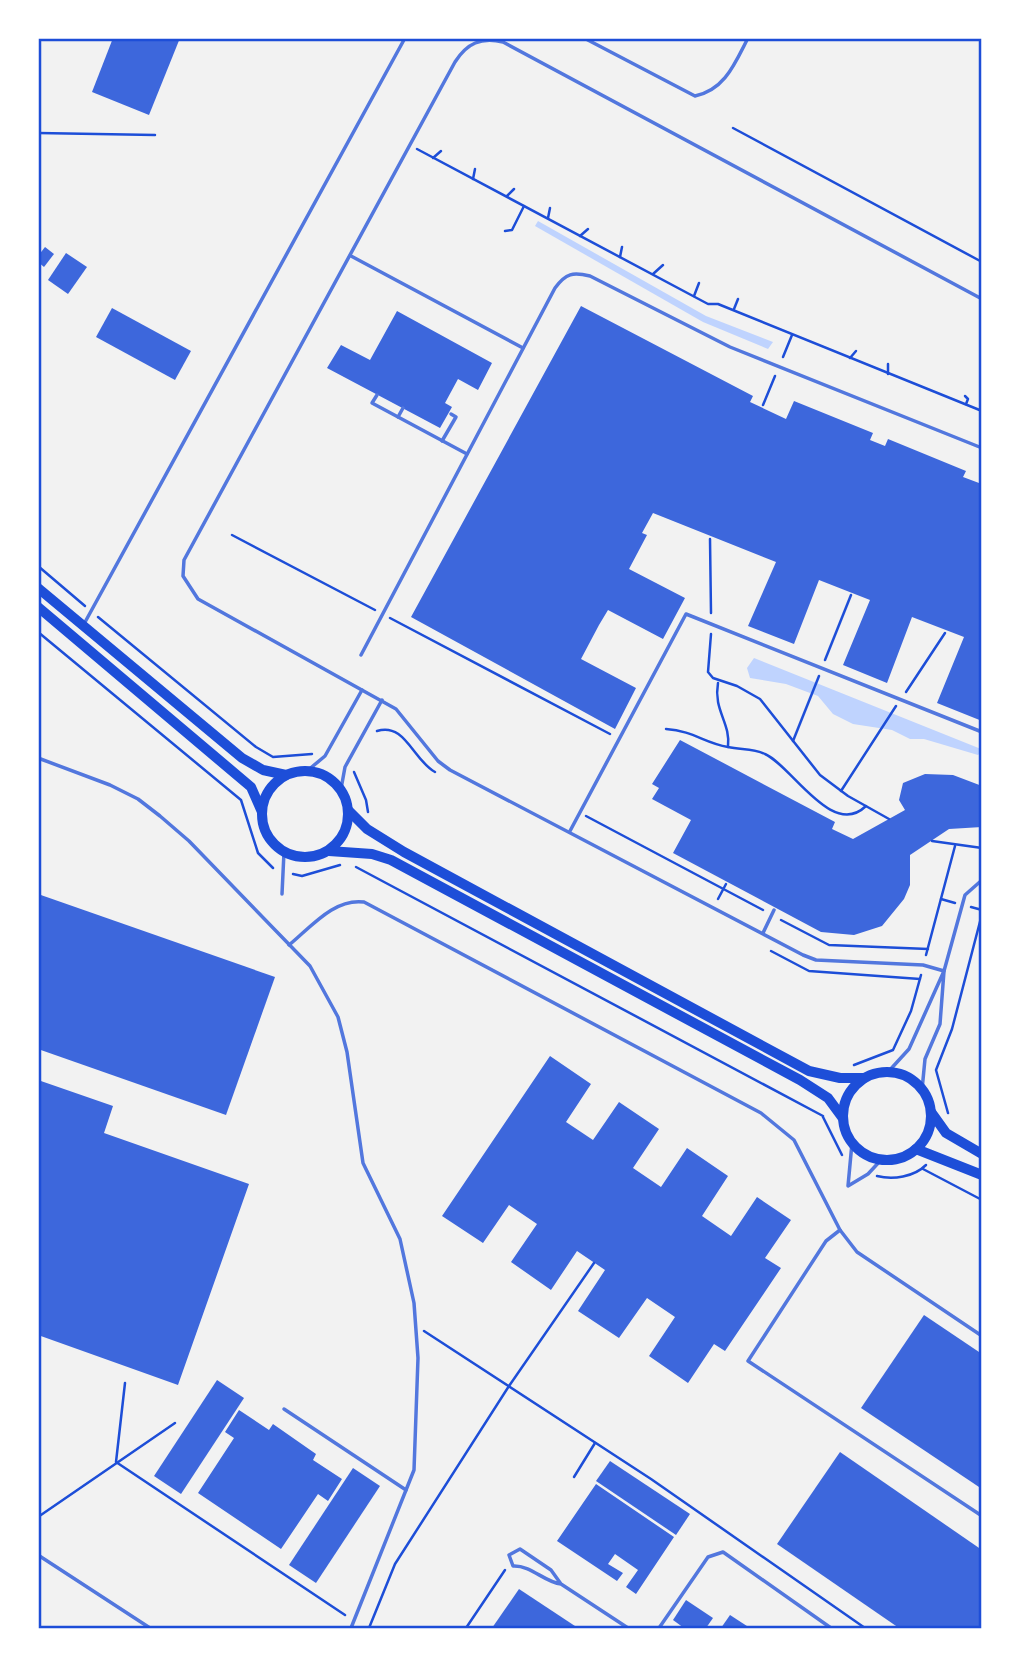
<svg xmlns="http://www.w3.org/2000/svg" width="1020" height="1667" font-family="Lato,sans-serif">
	<rect width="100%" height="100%" fill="#f2f2f2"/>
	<g fill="#bfd3fe">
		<polygon points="538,221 706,316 773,342 768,349 703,322 535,226"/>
		<polygon points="754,658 981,749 981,752 978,755 924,739 910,739 892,730 853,724 833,714 818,696 786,684 750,678 747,668"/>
	</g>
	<g fill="#3d67dc">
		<polygon points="113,38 180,38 149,115 92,92"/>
		<polygon points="45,247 54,254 44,267 38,262 38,256"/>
		<polygon points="66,253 87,267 68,294 48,280"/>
		<polygon points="581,306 753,396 750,402 786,419 794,401 873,433 870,440 885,446 888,439 966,471 963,477 979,483 982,478 982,721 937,703 964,637 912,617 887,683 843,665 870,600 819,580 794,644 748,626 776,562 653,513 642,533 647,535 629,569 685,598 663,639 608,610 599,625 581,659 636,688 615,729 411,617"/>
		<polygon points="112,308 191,351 175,380 96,337"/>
		<polygon points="397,311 492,363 478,390 458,379 445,403 452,407 440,428 327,368 341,345 370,360"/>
		<polygon points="680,740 835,822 832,829 853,839 905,810 899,800 903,783 925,774 953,775 982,786 982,827 949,829 910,855 910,885 904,899 882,926 854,935 821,932 673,853 691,820 652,799 659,788 652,784"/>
		<polygon points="38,894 275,977 226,1115 38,1049"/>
		<polygon points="550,1056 591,1084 566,1122 593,1140 619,1102 659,1129 633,1168 661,1187 687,1148 728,1176 702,1216 731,1236 757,1197 791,1220 765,1258 781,1268 725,1351 714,1344 688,1383 649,1356 675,1317 647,1298 619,1338 578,1311 605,1270 577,1251 551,1290 511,1262 537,1224 509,1205 483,1243 442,1216"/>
		<polygon points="38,1080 113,1106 104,1133 249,1184 178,1385 38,1335"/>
		<polygon points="924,1315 982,1354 982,1489 861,1408"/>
		<polygon points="217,1380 244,1398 181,1494 154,1476"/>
		<polygon points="239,1410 269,1430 273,1424 316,1454 313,1460 342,1479 328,1501 318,1494 281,1549 198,1493 234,1438 225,1432"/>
		<polygon points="840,1452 982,1550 982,1628 899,1628 777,1544"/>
		<polygon points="610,1461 690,1514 676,1535 596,1481"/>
		<polygon points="353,1468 380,1486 316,1583 289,1565"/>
		<polygon points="596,1484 674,1537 636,1594 626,1587 638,1570 615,1554 608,1564 623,1573 617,1581 557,1541"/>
		<polygon points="519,1589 578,1628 492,1628"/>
		<polygon points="686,1600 713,1618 706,1628 684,1628 673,1620"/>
		<polygon points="730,1615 750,1628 721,1628"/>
	</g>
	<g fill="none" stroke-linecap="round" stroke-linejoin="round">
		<g stroke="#1d4ed8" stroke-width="2.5">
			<polyline points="733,128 982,262"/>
			<polyline points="38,133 155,135"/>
			<polyline points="417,149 708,304 718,304 982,411"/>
			<polyline points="433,158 441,151"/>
			<polyline points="473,179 475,169"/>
			<polyline points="507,196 514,189"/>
			<polyline points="548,218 550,208"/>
			<polyline points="505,231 512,230 524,206"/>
			<polyline points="580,236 588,229"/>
			<polyline points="620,257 622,247"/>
			<polyline points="653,274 663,265"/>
			<polyline points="694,296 699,283"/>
			<polyline points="734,309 738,299"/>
			<polyline points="783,357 792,335"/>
			<polyline points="850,358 856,351"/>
			<polyline points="888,364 888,374"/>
			<polyline points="965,396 968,399 966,404"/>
			<polyline points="763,405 775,376"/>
			<polyline points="232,535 375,610"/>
			<polyline points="710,539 711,613"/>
			<polyline points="38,566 85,606"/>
			<polyline points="98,617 256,747 273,757 312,754"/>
			<polyline points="390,618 610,734"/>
			<polyline points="38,632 241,800 258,853 273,868"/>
			<polyline points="711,634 708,672 713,678 737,686 760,699 820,775 848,796 889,819"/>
			<polyline points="825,660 851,595"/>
			<path d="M718,683c-5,27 13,40 10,64"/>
			<polyline points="906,692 945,633"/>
			<path d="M666,729c28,2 38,14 62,18 13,3 25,1 37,7 27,12 67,85 101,52"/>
			<path d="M377,731c28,-9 36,29 58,41"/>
			<polyline points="793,741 819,676"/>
			<polyline points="354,772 366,800 368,812"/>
			<polyline points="841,791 896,706"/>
			<polyline points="586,816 763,910"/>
			<polyline points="932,841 982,848"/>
			<polyline points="356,867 823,1116"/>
			<polyline points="293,874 302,876 340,865"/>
			<polyline points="718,899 726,884"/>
			<polyline points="941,899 955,903"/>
			<polyline points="971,907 982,910"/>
			<polyline points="781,920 829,945 928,949"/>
			<polyline points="771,951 809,971 920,979"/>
			<polyline points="926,955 955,846"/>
			<polyline points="854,1065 893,1050 911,1011 921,975"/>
			<polyline points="948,1113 936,1070 952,1029 982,914"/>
			<polyline points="823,1117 842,1155"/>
			<polyline points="923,1169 982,1200"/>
			<path d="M877,1176c16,4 37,1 49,-11"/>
			<polyline points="424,1331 651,1479 865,1628"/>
			<polyline points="125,1383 116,1462 345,1615"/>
			<polyline points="574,1477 595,1443"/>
			<polyline points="38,1517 175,1423"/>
			<polyline points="369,1628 395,1564 509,1386 594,1263"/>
			<polyline points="466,1628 505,1570"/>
		</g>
		<g stroke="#5277de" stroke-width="3.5">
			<path d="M584,38l111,58c30,-6 40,-33 53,-58"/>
			<polyline points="351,256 523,348"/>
			<path d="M982,299l-479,-257c-22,-5 -36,1 -48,20l-271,498 -1,16 15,23 198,110 42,52 12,9 353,185 13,5 107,5 21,6 21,-76 17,-15"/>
			<polyline points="377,395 372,403 467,454"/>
			<polyline points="398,417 403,408"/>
			<polyline points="442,441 456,417 451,414"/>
			<polyline points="84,624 405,38"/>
			<path d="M361,655l194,-367c11,-15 18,-16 35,-12l140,71 252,101"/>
			<polyline points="38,758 110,785 138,799 160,816 189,841 310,966 338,1017 347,1052 363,1163 400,1239 414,1303 418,1358 414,1470 351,1628"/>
			<polyline points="307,771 325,756 362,690"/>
			<polyline points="341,789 345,767 382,700"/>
			<polyline points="570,831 686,614 982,732"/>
			<polyline points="282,894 284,852"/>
			<polyline points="763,933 774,910"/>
			<path d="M289,945c22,-18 45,-47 75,-43l397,211 33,27 46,90 17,22 125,84"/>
			<polyline points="888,1072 909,1049 944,971 940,1024 925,1059 922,1090"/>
			<polyline points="852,1143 848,1186 868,1174 881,1160"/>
			<polyline points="840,1230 826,1241 748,1361 982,1516"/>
			<polyline points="284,1409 406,1490"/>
			<polyline points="38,1555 150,1628"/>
			<path d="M561,1584c-17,-2 -30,-19 -48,-18l-4,-11 11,-6 31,21 10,14 67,44"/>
			<polyline points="659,1628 708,1557 723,1552 831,1628"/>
		</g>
		<g stroke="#1d4ed8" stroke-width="10">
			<polyline points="38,588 242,758 263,770 286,775"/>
			<polyline points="38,607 251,787 262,812"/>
			<circle cx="305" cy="814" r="43"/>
			<polyline points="348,810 367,829 404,852 809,1071 840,1078 864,1078"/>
			<polyline points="329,851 372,854 391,860 800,1080 828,1098 842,1117"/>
			<circle cx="887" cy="1116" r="44"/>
			<polyline points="931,1112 946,1133 982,1154"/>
			<polyline points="916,1149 982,1175"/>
		</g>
	</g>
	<rect width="1020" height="1667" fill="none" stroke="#ffffff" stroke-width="80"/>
	<rect x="40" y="40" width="940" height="1587" fill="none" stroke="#1d4ed8" stroke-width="2.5"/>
</svg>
